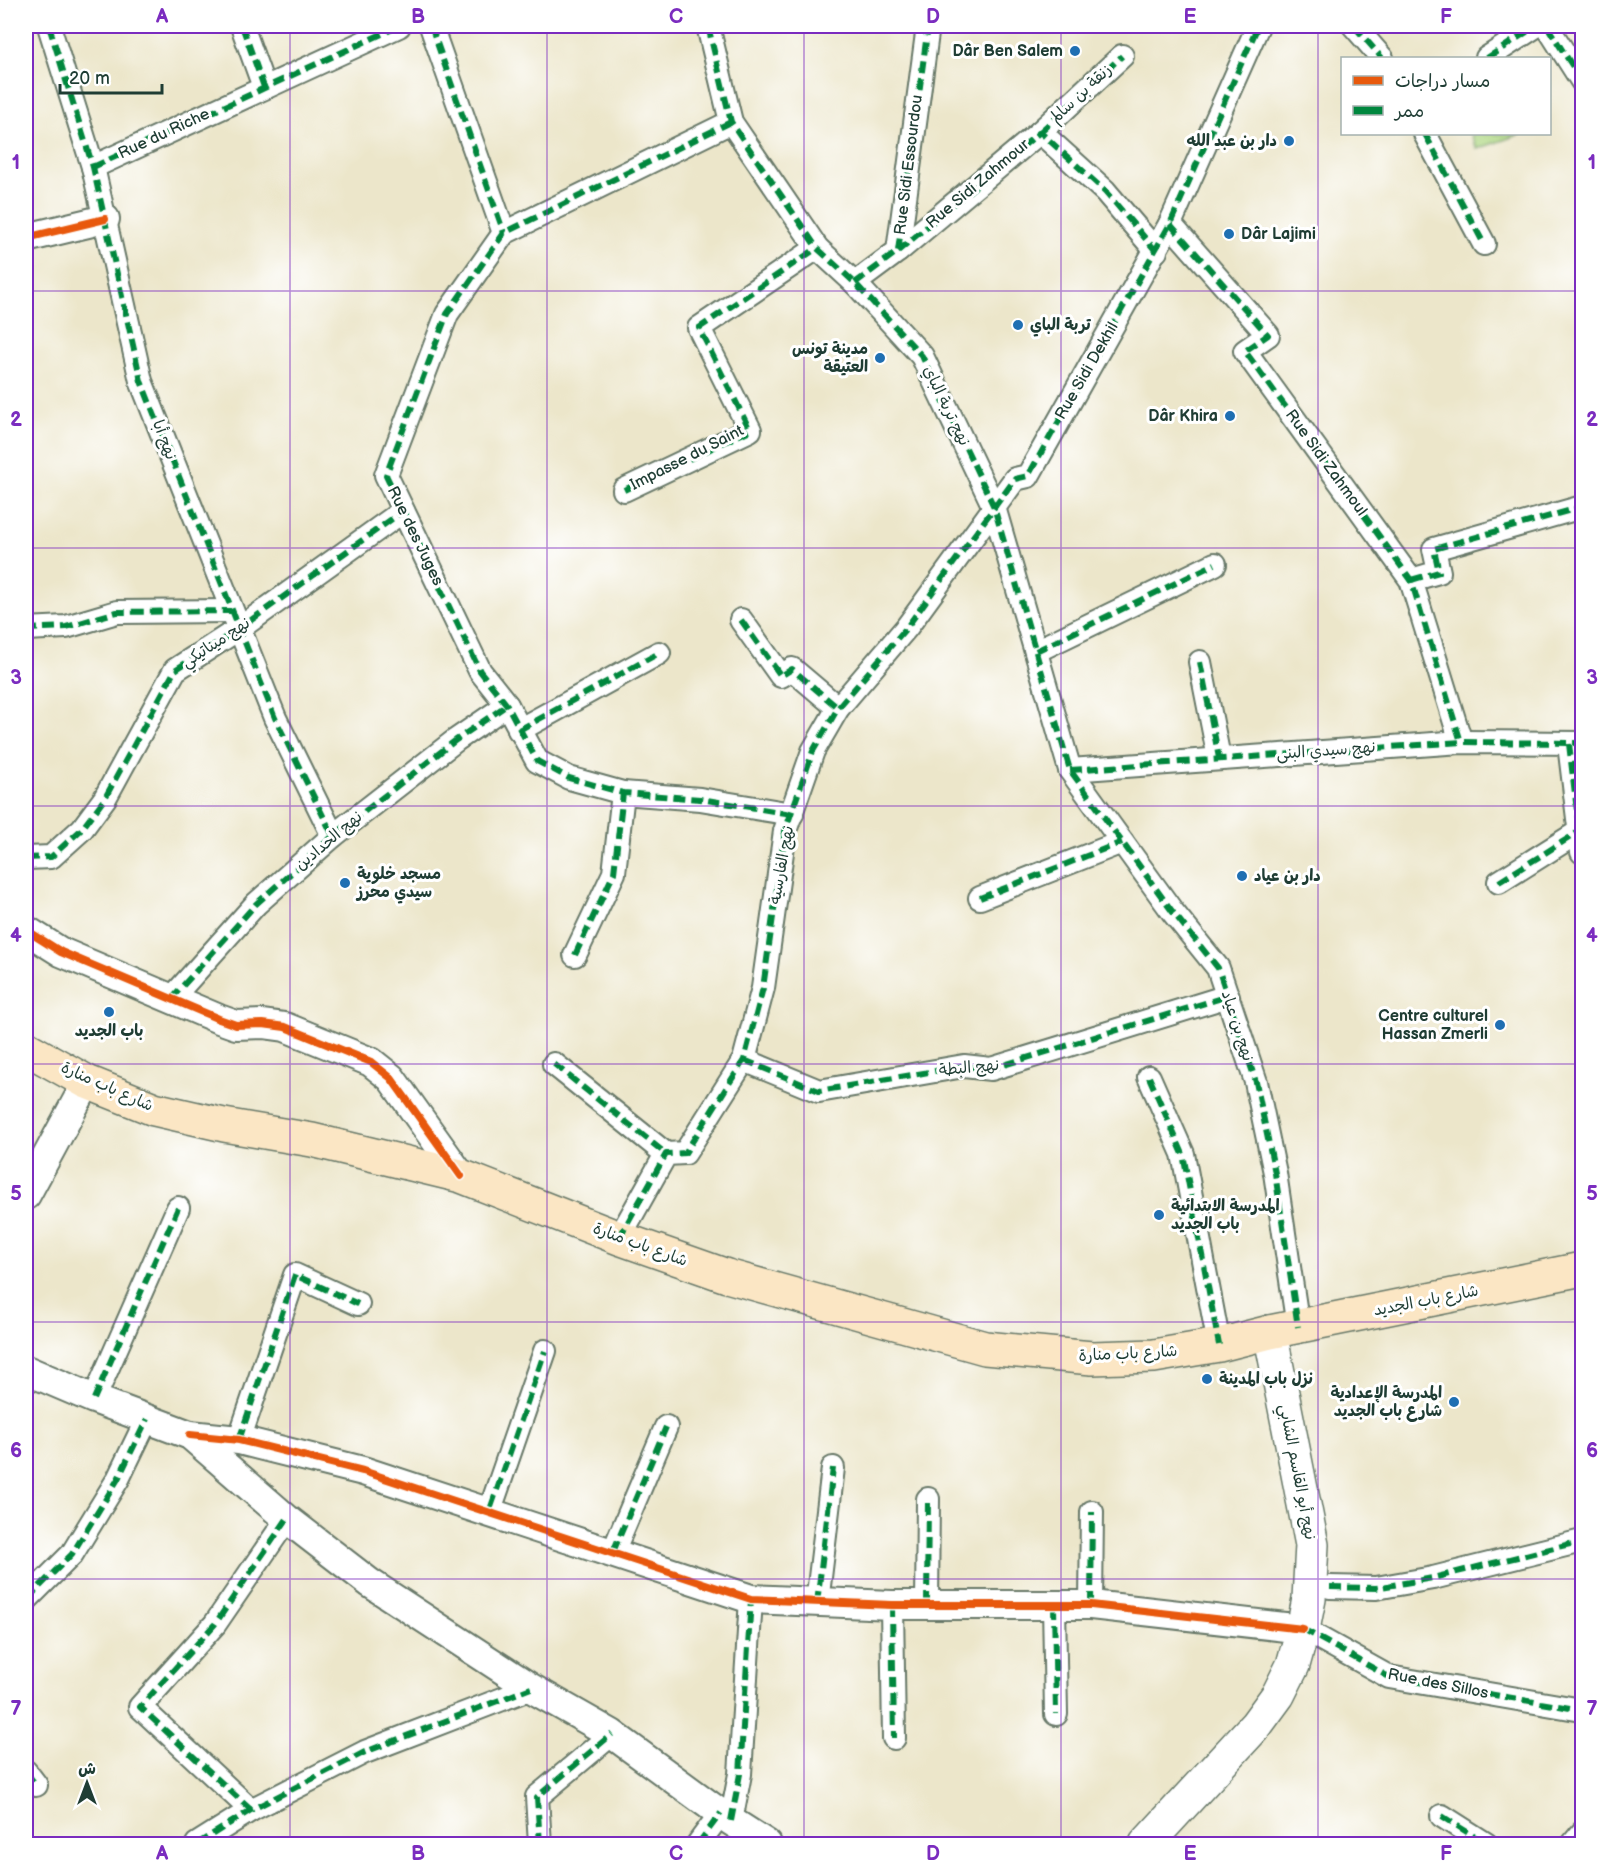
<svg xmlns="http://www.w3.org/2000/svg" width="1608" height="1870" font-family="'Balsamiq Sans','Playpen Sans Arabic',sans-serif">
	<rect width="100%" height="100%" fill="#fff"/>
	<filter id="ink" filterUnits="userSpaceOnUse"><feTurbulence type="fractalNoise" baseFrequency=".0167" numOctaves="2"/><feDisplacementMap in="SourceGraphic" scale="12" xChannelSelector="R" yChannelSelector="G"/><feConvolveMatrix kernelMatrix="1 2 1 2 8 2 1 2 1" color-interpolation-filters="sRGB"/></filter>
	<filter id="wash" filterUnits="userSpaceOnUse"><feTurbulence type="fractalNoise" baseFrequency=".008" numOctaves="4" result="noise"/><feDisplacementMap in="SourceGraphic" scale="24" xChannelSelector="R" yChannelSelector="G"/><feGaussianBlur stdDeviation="1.35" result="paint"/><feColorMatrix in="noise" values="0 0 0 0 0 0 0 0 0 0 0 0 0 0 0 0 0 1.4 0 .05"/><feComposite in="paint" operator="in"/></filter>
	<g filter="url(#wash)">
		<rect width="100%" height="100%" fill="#ece6ca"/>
		<polygon fill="#aed782" stroke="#668a5b" stroke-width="1.5" points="1471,134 1521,134 1477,149"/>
	</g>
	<g filter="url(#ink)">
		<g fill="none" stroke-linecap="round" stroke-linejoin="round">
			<g stroke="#677868" stroke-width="26">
				<g id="pedestrian">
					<polyline points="49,26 93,167 141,381 275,718 333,836"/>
					<polyline points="242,26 264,87"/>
					<polyline points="431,26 504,233"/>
					<polyline points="708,26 731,122 817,248 855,283 922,356 994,507 1070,770 1172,911 1218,968 1256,1082 1275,1173 1298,1327"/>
					<polyline points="1354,26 1382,58"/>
					<polyline points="1547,26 1582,81"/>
					<polyline points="1487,58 1536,26"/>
					<polyline points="731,122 504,233 447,314 386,475 480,671 507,705 537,761 569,778 623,793 700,799 792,814"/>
					<polyline points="1040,132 1122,56"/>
					<polyline points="1425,134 1484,244"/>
					<polyline points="93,167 399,26"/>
					<polyline points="1170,224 1268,335 1245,351 1411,580 1461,742"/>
					<polyline points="898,251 1040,132 1105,191 1156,251"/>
					<polyline points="855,283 898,251 928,26"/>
					<polyline points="624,490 750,430 699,328 817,248"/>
					<polyline points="1411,580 1439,572 1434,549 1582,507"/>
					<polyline points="741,620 781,676 792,669 838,708"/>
					<polyline points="26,629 66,627 117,612 231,611"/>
					<polyline points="1036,651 1215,564"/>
					<polyline points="1200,662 1219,758"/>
					<polyline points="519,730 659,653"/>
					<polyline points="1569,744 1582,852"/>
					<polyline points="1070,770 1461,742 1582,743"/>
					<polyline points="26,858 51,857 82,829 105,798 175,670 240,628 403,511"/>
					<polyline points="1499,882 1580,831"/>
					<polyline points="980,898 1122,842"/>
					<polyline points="575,955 614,873 623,793"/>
					<polyline points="171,999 256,904 333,836 456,740 507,705"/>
					<polyline points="744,1060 819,1091 964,1066 991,1069 1228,996"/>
					<polyline points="554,1064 666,1154"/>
					<polyline points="1149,1077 1183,1154 1219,1345"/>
					<polyline points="619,1238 666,1154 685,1153 744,1060 763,988 785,831 813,751 838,708 907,627 1015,479 1028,476 1170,224 1258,26"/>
					<polyline points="94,1399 178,1208"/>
					<polyline points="239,1440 295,1275 358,1304"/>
					<polyline points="491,1507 545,1351"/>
					<polyline points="613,1552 666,1427"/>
					<polyline points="1330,1587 1376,1588 1433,1578 1582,1541"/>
					<polyline points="27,1599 72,1554 118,1479 147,1419"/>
					<polyline points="817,1603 833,1468"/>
					<polyline points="892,1605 894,1738"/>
					<polyline points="927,1605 928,1499"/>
					<polyline points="1054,1605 1056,1714"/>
					<polyline points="1091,1605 1092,1512"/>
					<polyline points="1303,1629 1389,1677 1582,1710"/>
					<polyline points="26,1772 36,1785"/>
					<polyline points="251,1810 140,1707 215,1624 287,1519"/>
					<polyline points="1442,1816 1486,1844"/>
					<polyline points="731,1821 740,1774 751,1599"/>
					<polyline points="197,1844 251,1810 365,1752 531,1688"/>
					<polyline points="540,1844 537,1797 612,1734"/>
					<polyline points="698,1844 721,1813"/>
					<polyline points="1573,1844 1582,1833"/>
				</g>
			</g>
			<g stroke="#677868" stroke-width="32">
				<g id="minor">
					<polyline points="26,238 105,219"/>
					<polyline points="26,930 61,952 219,1019 236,1025 263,1024 285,1027 371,1062 391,1078 461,1176"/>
					<polyline points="26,1195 87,1082"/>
					<polyline points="26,1370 94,1399 190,1435 287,1519 370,1583 531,1688 612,1734 731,1821 767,1844"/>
					<polyline points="190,1435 239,1440 363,1471 751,1599 892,1605 1091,1605 1303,1629"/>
				</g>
			</g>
			<g stroke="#677868" stroke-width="36">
				<polyline id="tertiary" points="1146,1844 1256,1725 1278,1695 1293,1665 1303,1629 1309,1599 1312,1545 1270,1332"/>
			</g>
			<g stroke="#677868" stroke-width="36">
				<polyline id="secondary" points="26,1048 87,1082 154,1109 224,1125 312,1140 461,1176 619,1238 727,1276 985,1348 1092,1358 1154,1356 1219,1345 1270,1332 1582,1269"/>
			</g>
			<use href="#pedestrian" stroke="#fff" stroke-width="22"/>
			<use href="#minor" stroke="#fff" stroke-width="28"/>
			<use href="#tertiary" stroke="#fff" stroke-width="33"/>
			<use href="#secondary" stroke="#fbe6c4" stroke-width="33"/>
			<g stroke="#00873e" stroke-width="6" stroke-dasharray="12 6" stroke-linecap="butt">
				<polyline points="49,26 93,167 141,381 275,718 333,836"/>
				<polyline points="242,26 264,87"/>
				<polyline points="431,26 504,233"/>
				<polyline points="708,26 731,122 817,248 855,283 922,356 994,507 1070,770 1172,911 1218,968 1256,1082 1275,1173 1298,1327"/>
				<polyline points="1354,26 1382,58"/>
				<polyline points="1547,26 1582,81"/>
				<polyline points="1487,58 1536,26"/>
				<polyline points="731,122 504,233 447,314 386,475 480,671 507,705 537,761 569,778 623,793 700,799 792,814"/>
				<polyline points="1040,132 1122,56"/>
				<polyline points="1425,134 1484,244"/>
				<polyline points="93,167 399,26"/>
				<polyline points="1170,224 1268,335 1245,351 1411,580 1461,742"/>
				<polyline points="898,251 1040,132 1105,191 1156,251"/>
				<polyline points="855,283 898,251 928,26"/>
				<polyline points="624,490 750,430 699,328 817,248"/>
				<polyline points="1411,580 1439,572 1434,549 1582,507"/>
				<polyline points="741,620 781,676 792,669 838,708"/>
				<polyline points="26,629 66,627 117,612 231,611"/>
				<polyline points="1036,651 1215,564"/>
				<polyline points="1200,662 1219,758"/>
				<polyline points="519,730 659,653"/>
				<polyline points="1569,744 1582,852"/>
				<polyline points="1070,770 1461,742 1582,743"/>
				<polyline points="26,858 51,857 82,829 105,798 175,670 240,628 403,511"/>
				<polyline points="1499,882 1580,831"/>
				<polyline points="980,898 1122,842"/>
				<polyline points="575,955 614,873 623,793"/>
				<polyline points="171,999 256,904 333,836 456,740 507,705"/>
				<polyline points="744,1060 819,1091 964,1066 991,1069 1228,996"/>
				<polyline points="554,1064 666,1154"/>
				<polyline points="1149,1077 1183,1154 1219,1345"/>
				<polyline points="619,1238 666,1154 685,1153 744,1060 763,988 785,831 813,751 838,708 907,627 1015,479 1028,476 1170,224 1258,26"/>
				<polyline points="94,1399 178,1208"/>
				<polyline points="239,1440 295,1275 358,1304"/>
				<polyline points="491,1507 545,1351"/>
				<polyline points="613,1552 666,1427"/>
				<polyline points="1330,1587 1376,1588 1433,1578 1582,1541"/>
				<polyline points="27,1599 72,1554 118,1479 147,1419"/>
				<polyline points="817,1603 833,1468"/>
				<polyline points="892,1605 894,1738"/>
				<polyline points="927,1605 928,1499"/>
				<polyline points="1054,1605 1056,1714"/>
				<polyline points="1091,1605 1092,1512"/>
				<polyline points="1303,1629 1389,1677 1582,1710"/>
				<polyline points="26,1772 36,1785"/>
				<polyline points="251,1810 140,1707 215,1624 287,1519"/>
				<polyline points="1442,1816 1486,1844"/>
				<polyline points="731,1821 740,1774 751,1599"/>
				<polyline points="197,1844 251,1810 365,1752 531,1688"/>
				<polyline points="540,1844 537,1797 612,1734"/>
				<polyline points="698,1844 721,1813"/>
				<polyline points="1573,1844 1582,1833"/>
			</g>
			<g stroke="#fff" stroke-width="11">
				<g id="cycleway">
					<polyline points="26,238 105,219"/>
					<polyline points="26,930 61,952 219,1019 236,1025 263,1024 285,1027 371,1062 391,1078 461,1176"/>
					<polyline points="190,1435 239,1440 363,1471 751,1599 892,1605 1091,1605 1303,1629"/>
				</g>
			</g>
			<use href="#cycleway" stroke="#e8590c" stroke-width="8"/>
		</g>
	</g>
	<path fill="none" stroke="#7b2cbf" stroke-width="1.5" stroke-opacity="0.55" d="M290,26v1818M547,26v1818M804,26v1818M1061,26v1818M1318,26v1818M26,291h1556M26,548h1556M26,806h1556M26,1064h1556M26,1322h1556M26,1579h1556"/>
	<g fill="#1f6fb2" stroke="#fff" stroke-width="2">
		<circle cx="1075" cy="51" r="6"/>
		<circle cx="1289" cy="141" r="6"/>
		<circle cx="1229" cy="234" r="6"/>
		<circle cx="1018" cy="325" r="6"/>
		<circle cx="880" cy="358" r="6"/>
		<circle cx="1230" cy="416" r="6"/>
		<circle cx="1242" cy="876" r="6"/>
		<circle cx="345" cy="883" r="6"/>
		<circle cx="109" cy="1012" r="6"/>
		<circle cx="1500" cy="1025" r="6"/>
		<circle cx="1159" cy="1215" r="6"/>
		<circle cx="1207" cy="1379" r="6"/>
		<circle cx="1454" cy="1402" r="6"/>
	</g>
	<g text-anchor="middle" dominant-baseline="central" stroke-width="6" stroke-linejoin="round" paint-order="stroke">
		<g font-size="16" font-weight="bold" fill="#1f3d34" stroke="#fff" text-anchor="end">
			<text x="1063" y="51">Dâr Ben Salem</text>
			<text x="1277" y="141">دار بن عبد الله</text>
			<text x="1241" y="234" text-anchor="start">Dâr Lajimi</text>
			<text x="1030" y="325" text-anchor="start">تربة الباي</text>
			<text x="868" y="349">مدينة تونس<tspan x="868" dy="18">العتيقة</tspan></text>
			<text x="1218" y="416">Dâr Khira</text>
			<text x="357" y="874" text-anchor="start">مسجد خلوية<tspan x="357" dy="18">سيدي محرز</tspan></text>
			<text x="1254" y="876" text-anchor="start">دار بن عياد</text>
			<text x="1488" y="1016">Centre culturel<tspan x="1488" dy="18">Hassan Zmerli</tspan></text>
			<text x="109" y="1031" text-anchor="middle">باب الجديد</text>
			<text x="1171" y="1206" text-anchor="start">المدرسة الابتدائية<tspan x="1171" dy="18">باب الجديد</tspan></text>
			<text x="1219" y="1379" text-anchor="start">نزل باب المدينة</text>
			<text x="1442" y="1393">المدرسة الإعدادية<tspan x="1442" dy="18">شارع باب الجديد</tspan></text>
		</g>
		<g font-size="16" fill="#1f3d34" stroke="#fff">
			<text transform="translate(1081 94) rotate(-43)">زنقة بن سالم</text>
			<text transform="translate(164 134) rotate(-25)">Rue du Riche</text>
			<text transform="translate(909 165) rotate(-83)">Rue Sidi Essourdou</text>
			<text transform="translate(978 184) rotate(-40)">Rue Sidi Zahmour</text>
			<text transform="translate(1087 371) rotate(-60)">Rue Sidi Dekhil</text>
			<text transform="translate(946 406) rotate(64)">نهج تربة الباي</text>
			<text transform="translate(164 440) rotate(69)">نهج أبا</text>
			<text transform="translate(687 458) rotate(-27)">Impasse du Saint</text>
			<text transform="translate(1326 463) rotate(54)">Rue Sidi Zahmoul</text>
			<text transform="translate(415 536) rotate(64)">Rue des Juges</text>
			<text transform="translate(216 643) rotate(-33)">نهج ميناتيكي</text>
			<text transform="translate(1326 751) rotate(-4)">نهج سيدي البنى</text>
			<text transform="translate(329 841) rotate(-40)">نهج الحدادين</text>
			<text transform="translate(782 865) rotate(-80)">نهج الفارسية</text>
			<text transform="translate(1237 1026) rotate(72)">نهج بن عياد</text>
			<text transform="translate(969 1068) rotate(-5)">نهج البطة</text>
			<text transform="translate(107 1087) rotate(24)">شارع باب منارة</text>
			<text transform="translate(640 1245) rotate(20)">شارع باب منارة</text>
			<text transform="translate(1426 1301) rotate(-11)">شارع باب الجديد</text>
			<text transform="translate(1128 1354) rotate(-3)">شارع باب منارة</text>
			<text transform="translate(1297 1472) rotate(79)">نهج أبو القاسم الشابي</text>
			<text transform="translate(1438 1684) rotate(11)">Rue des Sillos</text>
		</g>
	</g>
	<rect width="1608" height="1870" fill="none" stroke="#fff" stroke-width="66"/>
	<rect x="1341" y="57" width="210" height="78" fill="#ffffff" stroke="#a5b1ae" stroke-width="1.5"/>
	<rect x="1353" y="76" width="30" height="9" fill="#e8590c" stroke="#a5b1ae" stroke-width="1.5"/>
	<text x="1395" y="87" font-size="18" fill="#1f3d34">مسار دراجات</text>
	<rect x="1353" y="106" width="30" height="9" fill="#00873e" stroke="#a5b1ae" stroke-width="1.5"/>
	<text x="1395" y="117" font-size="18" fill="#1f3d34">ممر</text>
	<g transform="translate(87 1783)" stroke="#ffffff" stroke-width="4.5" paint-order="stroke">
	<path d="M0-4.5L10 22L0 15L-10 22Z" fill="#1f3d34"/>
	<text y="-9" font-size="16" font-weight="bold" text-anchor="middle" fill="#1f3d34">ش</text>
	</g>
	<path d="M60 84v9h102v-9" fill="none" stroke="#1f3d34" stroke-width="3"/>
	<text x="69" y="84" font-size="18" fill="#1f3d34" stroke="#ffffff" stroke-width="4.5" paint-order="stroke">20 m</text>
	<rect x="33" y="33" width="1542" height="1804" fill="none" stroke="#7b2cbf" stroke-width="2"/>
	<g font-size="20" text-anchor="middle" font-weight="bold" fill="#7b2cbf">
		<text x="162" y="23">A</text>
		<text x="418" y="23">B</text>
		<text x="676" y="23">C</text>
		<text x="933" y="23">D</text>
		<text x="1190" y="23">E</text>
		<text x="1446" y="23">F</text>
		<text x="16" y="169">1</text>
		<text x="1592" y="169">1</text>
		<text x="16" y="426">2</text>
		<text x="1592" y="426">2</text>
		<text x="16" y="684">3</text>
		<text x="1592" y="684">3</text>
		<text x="16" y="942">4</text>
		<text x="1592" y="942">4</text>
		<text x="16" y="1200">5</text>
		<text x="1592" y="1200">5</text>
		<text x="16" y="1457">6</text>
		<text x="1592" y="1457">6</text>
		<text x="16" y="1715">7</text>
		<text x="1592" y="1715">7</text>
		<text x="162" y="1860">A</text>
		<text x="418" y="1860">B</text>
		<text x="676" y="1860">C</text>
		<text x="933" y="1860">D</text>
		<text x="1190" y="1860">E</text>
		<text x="1446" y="1860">F</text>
	</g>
</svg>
